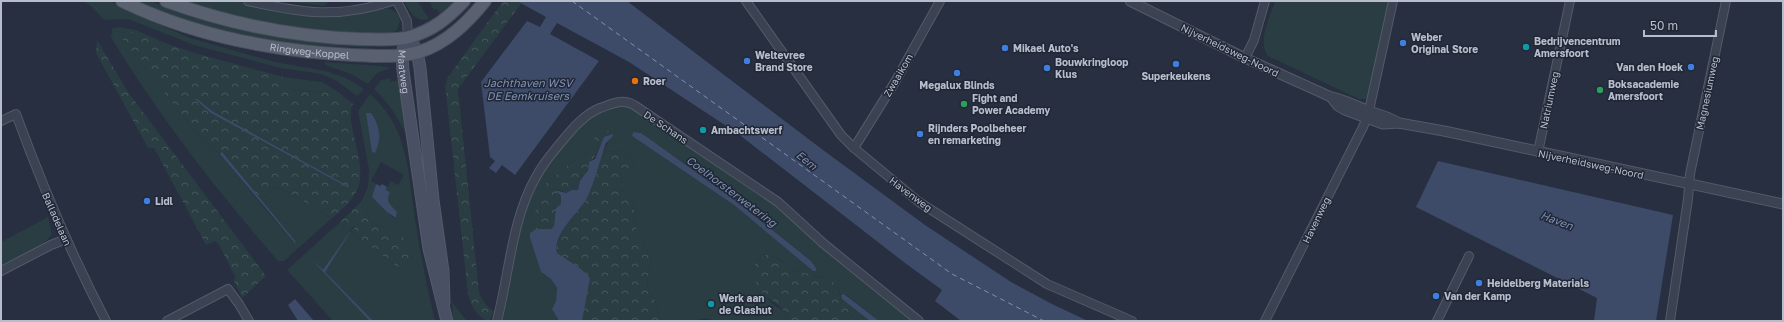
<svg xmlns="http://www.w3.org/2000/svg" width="1784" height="322" font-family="'Golos Text',sans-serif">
	<defs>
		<pattern id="forest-crowns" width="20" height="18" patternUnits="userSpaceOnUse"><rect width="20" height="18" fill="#293d42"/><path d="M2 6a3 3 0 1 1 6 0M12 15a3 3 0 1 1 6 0" fill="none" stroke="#46575c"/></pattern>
	</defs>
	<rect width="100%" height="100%" fill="#272f41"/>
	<g fill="#293d42" fill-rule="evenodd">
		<polygon points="82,1 110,1 133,13 190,38 275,62 326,71 346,78 364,89 357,96 335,80 321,74 280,68 194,45 128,19 104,20 90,5"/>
		<polygon points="133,1 149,1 167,7 389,45 359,47 287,44 241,35 192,23"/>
		<path d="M180,1c17,0 37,-1 54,0 35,5 70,18 106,15 12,0 42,-10 50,-7 11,4 12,14 6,22 -9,4 -21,2 -31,2 -64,0 -124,-15 -185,-32z"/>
		<polygon points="282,1 345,1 328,2 324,6"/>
		<path d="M404,1l14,1 11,17c-14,4 -19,-7 -25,-18z"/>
		<polygon points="429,1 456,1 440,14 437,9 434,10"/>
		<path d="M1275,1h115l-20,95 -5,3h-6l-91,-43c-11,-15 2,-39 7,-55z"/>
		<path d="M119,27l17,3 41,18 -51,-17 -3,8 69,89 28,26 51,62 25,26 -35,-42 16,-14 55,32 -48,43h-6c-62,-71 -119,-145 -168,-225l3,-2 -2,-3 2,-3z"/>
		<polygon points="325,62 381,66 391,68 377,73 368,84 353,75 325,65"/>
		<polygon points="283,77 322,82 334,89 323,93 292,90"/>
		<path d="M390,78l1,4 9,-2 10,66c-7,-22 -19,-41 -36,-57l7,-9z"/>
		<path d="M370,94c42,37 38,87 47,137 5,30 11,60 18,90h-102l-46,-51 52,-47 61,46 13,-13 -13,-21 -29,-13 -10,-20 7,-15 1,-17 -11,-59zM381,162l23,13 -6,10 -7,-4 -5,9 4,2 -3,6 3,7 7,7v5l-3,1 -22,-21 4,-13 -5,-3z"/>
		<path d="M626,105l7,2 145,98 138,116h-37l-34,-27 -4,1c-11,-26 -27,-15 -46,-25 -8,-4 -16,-13 -25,-15 -5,-1 -10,3 -14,5 3,9 9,34 13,40 7,9 18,8 18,21h-72l-10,-3 -11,3h-33l-7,-23 -5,-5 -2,-9 4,-26 -18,-36 2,-16 -15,-25 7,-7 9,-5 -11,-19 -13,2 -8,-2 6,-12 -19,8 -4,7 -22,14 -22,19 -9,36 2,7 -6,4v5l11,34 10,7 6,9 -1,13 -4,8 7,12h-59c10,-47 16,-97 37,-140 7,-14 18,-26 27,-37 16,-21 34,-37 62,-39zM633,132l8,1 6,4 89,64 75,60 5,7 -3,3 -79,-66 -102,-69z"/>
		<path d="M48,217l4,17c-8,13 -37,24 -51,31v-23z"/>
		<polygon points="452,302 467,321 453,321"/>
		<polygon points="850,305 870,321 853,321 849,311"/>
	</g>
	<g fill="url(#forest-crowns)">
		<path d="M503,1h14l4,3 -63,85 21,204 7,12 8,7 -5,9c-11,-2 -19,-17 -21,-27l-23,-209 3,-8z"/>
		<path d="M126,30l69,23 88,24 9,13 31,3 11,-4 19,15c-4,9 -2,17 0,27 9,44 17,56 -21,87l-55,-32 -16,14 -39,-47 -2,1 -28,-26 -69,-88z"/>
		<polygon points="97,40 128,92 266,276 242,298 234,281 235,276 218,243 215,241 206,245 154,148 148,148 96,53"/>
		<path d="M604,131h6l3,3 -6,1c-8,10 -10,22 -19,29 0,8 -4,10 -7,16 -2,3 -1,6 -3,10h-6l-5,3 -11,-4 2,6 3,1v8l-5,6 -2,16 -3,3h-15l-2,-7 2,-16 7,-20 22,-19 22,-14 9,-18z"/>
		<path d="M604,150l8,2 13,-2 11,19 -9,5 -7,7 15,25 -2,16 18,36 -4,26 2,9 5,5 7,23h-79v-7l-12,-51 -13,-10c-5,-20 22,-39 30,-56 7,-15 11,-32 17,-47z"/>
		<path d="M361,202l10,20c15,8 43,13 42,34l-13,13 -49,-37 4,-5 -1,-1 -5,5 -10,-8z"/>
		<path d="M766,255h6l24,16 34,8 6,6 6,14 8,6 -1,6 4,10h-66c0,-23 -41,-20 -31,-61z"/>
	</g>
	<g fill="#3d4b69">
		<polygon points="517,1 627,1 823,150 925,225 1011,282 1052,304 1088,321 961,321 935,301 942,290 905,263 737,133 629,62 557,23 550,34 599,61 515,175 502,165 496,173 489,168 495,161 490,157 481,82 527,21 540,27 546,17"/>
		<polygon points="195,99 197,99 212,111 348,186 349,188 211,113"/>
		<path d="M366,113h5c9,13 11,25 4,40l-3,-1z"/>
		<polygon points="633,132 641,133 647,137 736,201 811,261 816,268 816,271 813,271 734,205 632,136"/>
		<path d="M613,134v2l-7,7c-6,17 -11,38 -19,55 -9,16 -35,36 -30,55l24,16 9,9 -8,43h-23l-7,-12 4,-8 1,-13 -6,-9 -10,-7 -11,-34v-5l6,-4h15l3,-3 2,-18 5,-4v-8l-6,-6 11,3 6,-3h6l2,-9 8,-11 1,-8 6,-3 9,-22z"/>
		<polygon points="222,152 296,242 295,243 220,154"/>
		<polygon points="1438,161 1673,215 1656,321 1594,321 1597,298 1416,207"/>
		<path d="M376,184l4,2 2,-2 5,3 -1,3 4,2c-5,10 1,13 7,20l-1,6 -9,-6 -15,-15z"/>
		<polygon points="354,226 325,272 373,321 369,320 311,259 323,270"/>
		<polygon points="844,294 879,321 870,321 842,299 841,295"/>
		<polygon points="295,299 314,321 298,321 288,305"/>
	</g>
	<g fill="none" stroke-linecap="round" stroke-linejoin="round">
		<polyline stroke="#8090b2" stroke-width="1" stroke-dasharray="5 4" stroke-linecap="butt" points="572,1 952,274 1044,321"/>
		<g stroke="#535a68" stroke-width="10">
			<g id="minor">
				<path d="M248,1c54,12 90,18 144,0"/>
				<polyline points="397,1 407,21 408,37"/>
				<polyline points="746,1 841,135 854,148 919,202 1047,284 1132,321"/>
				<polyline points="1245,58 1254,40 1265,1"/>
				<path d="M1,121l15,-7c26,71 55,140 90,207"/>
				<polyline points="854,148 895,82 940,1"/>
				<polyline points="1538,152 1570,1"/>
				<polyline points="1,271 51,245 66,239"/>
				<polyline points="167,321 228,289 239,304 249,321"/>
				<path d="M497,321c12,-46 15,-103 39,-144 7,-14 17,-25 27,-37 10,-12 22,-26 37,-32 12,-4 22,-10 34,-3l144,97 46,42 95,77"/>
				<polyline points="1265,321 1363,127 1368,115 1393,1"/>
				<polyline points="1437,321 1469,256"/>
				<polyline points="1670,321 1688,199 1690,174 1726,1"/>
			</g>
		</g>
		<g stroke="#535a68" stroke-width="11">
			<g id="tertiary">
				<path d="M1130,1l115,57 86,39c14,3 25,9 39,14 10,4 20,6 29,12"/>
				<polyline points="1331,97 1338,106 1345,110 1383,124 1399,123 1444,131 1783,204"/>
			</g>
		</g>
		<g stroke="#535a68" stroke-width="13">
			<g id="secondary">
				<path id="s1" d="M444,303l-1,-32 -10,-71 -13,-132c-2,-12 -3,-21 -12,-31 -7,11 -6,21 -5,34l26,178 18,72"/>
			</g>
		</g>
		<g stroke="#454b5a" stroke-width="14">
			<g id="primary">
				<path id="s2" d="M122,1c70,34 152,50 230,54 21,1 46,3 67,-3 28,-9 48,-29 66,-51"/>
				<path d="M166,1c61,22 128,36 194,38 15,0 34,2 49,-2 23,-6 39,-19 55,-36"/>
			</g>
		</g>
		<use href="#minor" stroke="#3b4251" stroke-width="8"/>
		<use href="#tertiary" stroke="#3b4251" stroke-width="9"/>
		<use href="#secondary" stroke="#495064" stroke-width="11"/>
		<use href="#primary" stroke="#596171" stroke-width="12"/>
	</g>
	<g fill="#3f7fe0" stroke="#202736" stroke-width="1.5">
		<circle cx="1403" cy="43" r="4"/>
		<circle cx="1005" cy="48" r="4"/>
		<circle cx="747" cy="61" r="4"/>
		<circle cx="1176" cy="64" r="4"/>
		<circle cx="1691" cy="67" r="4"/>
		<circle cx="1047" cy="68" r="4"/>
		<circle cx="957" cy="73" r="4"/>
		<circle cx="920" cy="134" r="4"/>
		<circle cx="147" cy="201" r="4"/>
		<circle cx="1479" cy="283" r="4"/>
		<circle cx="1436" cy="296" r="4"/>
	</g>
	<g fill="#0f9aa8" stroke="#202736" stroke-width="1.5">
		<circle cx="1526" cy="47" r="4"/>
		<circle cx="703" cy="130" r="4"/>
		<circle cx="711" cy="304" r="4"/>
	</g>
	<circle fill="#e8710a" stroke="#202736" stroke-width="1.5" cx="635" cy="81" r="4"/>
	<g fill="#2e9e5b" stroke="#202736" stroke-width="1.5">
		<circle cx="1600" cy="90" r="4"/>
		<circle cx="964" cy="104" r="4"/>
	</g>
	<g text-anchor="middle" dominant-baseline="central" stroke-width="3" stroke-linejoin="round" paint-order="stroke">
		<g font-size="10" font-weight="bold" fill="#b8bdcb" stroke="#202736" text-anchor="start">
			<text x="1411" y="37">Weber<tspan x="1411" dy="12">Original Store</tspan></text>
			<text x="1534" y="41">Bedrijvencentrum<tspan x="1534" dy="12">Amersfoort</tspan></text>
			<text x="1013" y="48">Mikael Auto's</text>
			<text x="755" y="55">Weltevree<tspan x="755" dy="12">Brand Store</tspan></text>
			<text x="1055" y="62">Bouwkringloop<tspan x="1055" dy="12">Klus</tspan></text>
			<text x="1683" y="67" text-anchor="end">Van den Hoek</text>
			<text x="1176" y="76" text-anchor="middle">Superkeukens</text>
			<text x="643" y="81">Roer</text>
			<text x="1608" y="84">Boksacademie<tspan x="1608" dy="12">Amersfoort</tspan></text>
			<text x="957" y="85" text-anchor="middle">Megalux Blinds</text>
			<text x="972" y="98">Fight and<tspan x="972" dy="12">Power Academy</tspan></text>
			<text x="928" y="128">Rijnders Poolbeheer<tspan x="928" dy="12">en remarketing</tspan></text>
			<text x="711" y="130">Ambachtswerf</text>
			<text x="155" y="201">Lidl</text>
			<text x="1487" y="283">Heidelberg Materials</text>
			<text x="1444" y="296">Van der Kamp</text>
			<text x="719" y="298">Werk aan<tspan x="719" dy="12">de Glashut</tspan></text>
		</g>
		<g font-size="10" fill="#b8bdcb" stroke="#202736">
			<text stroke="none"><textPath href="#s2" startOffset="195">Ringweg-Koppel</textPath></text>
			<text transform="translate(1230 50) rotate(26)">Nijverheidsweg-Noord</text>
			<text stroke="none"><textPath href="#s1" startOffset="306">Maatweg</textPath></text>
			<text transform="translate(898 75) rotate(-60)">Zwaaikom</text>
			<text transform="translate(1707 93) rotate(-78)">Magnesiumweg</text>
			<text transform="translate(1549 100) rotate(-78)">Natriumweg</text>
			<text transform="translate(666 127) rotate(34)">De Schans</text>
			<text transform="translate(1591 164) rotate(12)">Nijverheidsweg-Noord</text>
			<text transform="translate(911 194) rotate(37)">Havenweg</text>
			<text transform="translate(57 219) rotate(66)">Balladelaan</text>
			<text transform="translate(1316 220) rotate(-64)">Havenweg</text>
		</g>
		<g font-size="11" font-style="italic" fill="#8090b2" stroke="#202736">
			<text x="528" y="82">Jachthaven WSV<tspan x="528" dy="13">DE Eemkruisers</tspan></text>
			<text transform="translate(807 160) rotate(39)">Eem</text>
			<text transform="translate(732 191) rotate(37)">Coelhorsterwetering</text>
			<text transform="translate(1557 220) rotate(21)">Haven</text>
		</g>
	</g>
	<rect width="1784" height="322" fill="none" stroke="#b8bdcb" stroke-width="4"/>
	<path d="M1644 30v6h72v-6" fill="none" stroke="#b8bdcb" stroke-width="2"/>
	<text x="1650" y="30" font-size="12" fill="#b8bdcb" stroke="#202736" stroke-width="3" paint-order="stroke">50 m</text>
</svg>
